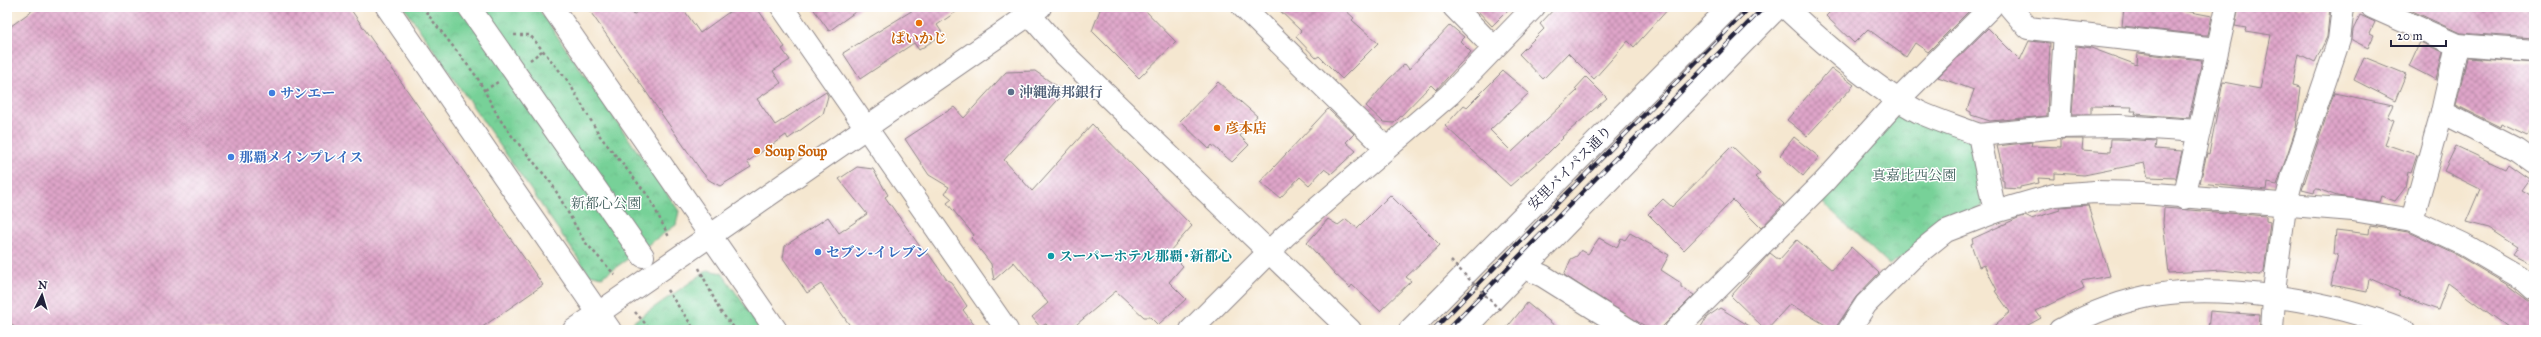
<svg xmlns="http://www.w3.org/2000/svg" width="2541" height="337" font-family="'IM FELL Great Primer','Noto Serif JP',serif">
	<defs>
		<pattern id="park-crowns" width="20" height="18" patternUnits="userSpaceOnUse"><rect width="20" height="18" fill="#77d198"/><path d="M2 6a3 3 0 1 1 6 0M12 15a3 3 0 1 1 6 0" fill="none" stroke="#67b384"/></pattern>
		<pattern id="building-cross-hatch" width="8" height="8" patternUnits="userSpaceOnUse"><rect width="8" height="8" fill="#dfa5c9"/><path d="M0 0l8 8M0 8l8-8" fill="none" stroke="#b486a4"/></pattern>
	</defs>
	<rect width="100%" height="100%" fill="#fff"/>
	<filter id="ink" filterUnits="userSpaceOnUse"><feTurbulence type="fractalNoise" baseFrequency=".025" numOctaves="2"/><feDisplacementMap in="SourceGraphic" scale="8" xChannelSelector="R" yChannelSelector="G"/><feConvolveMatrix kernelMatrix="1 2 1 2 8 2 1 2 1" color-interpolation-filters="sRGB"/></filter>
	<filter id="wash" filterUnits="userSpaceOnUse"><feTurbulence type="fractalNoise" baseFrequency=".012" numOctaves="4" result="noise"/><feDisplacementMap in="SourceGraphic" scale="16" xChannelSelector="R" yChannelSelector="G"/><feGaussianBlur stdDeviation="0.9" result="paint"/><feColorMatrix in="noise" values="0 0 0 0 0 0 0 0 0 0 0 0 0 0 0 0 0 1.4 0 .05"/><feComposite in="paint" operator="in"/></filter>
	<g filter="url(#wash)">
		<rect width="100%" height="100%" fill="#f5e7d0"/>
		<g fill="url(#park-crowns)" stroke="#4c7a6a">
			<polygon points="404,7 537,7 679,211 676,225 602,277 589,274"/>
			<polygon points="1902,110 1971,140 1984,205 1889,265 1818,198"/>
			<polygon points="708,270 722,273 762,330 632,330 633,322"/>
		</g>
		<g id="blocks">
			<g fill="url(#building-cross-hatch)">
				<polygon points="37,7 349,7 543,285 478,330 16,330 7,317 7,29"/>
				<polygon points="587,7 627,7 633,15 644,7 682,7 700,33 736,7 756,7 785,47 782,49 790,60 773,71 781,83 757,99 775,125 826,92 828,96 823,114 788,139 786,135 747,162 751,167 720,186 709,180 702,172"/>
				<polygon points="812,7 862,7 829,31"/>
				<polygon points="918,7 963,7 937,25 943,34 919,50 914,43 860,79 843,53"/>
				<polygon points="1101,7 1142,7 1176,42 1139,78 1092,31"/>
				<polygon points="1276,7 1342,7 1354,18 1352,20 1378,43 1342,79 1319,56 1316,58 1296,37 1301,31"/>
				<polygon points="1474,7 1511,7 1492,26"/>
				<polygon points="1556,7 1670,7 1634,47 1628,41 1594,79 1568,53 1543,79 1519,54 1544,29 1540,24"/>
				<polygon points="1835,7 1966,7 1970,10 1928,52 1915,43 1906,57 1868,29 1854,43 1826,16"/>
				<polygon points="2124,7 2180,10 2212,16 2208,35 2204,35 2122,26"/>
				<polygon points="2239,7 2330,7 2327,37 2315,62 2299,54 2293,85 2301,87 2296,128 2277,185 2268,183 2267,190 2200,183 2207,153 2209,154 2223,82 2260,89 2271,35 2245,31 2246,28 2235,26"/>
				<polygon points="2404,7 2534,7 2534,38 2460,33"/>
				<polygon points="2360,15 2375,22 2370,33 2374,35 2368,48 2352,40 2353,30"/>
				<polygon points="1450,25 1464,37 1460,41 1471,52 1436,90 1431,85 1394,123 1383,122 1366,106 1388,80 1405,64 1409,69"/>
				<polygon points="1988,28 2020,60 2029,41 2050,43 2047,116 1990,121 1971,115 1971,112 1967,110 1974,90 1938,77"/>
				<polygon points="2420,42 2443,52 2436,80 2409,66"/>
				<polygon points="2077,46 2091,48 2137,65 2138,53 2202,60 2189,118 2135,114 2136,111 2131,111 2132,107 2091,106 2091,114 2072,114"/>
				<polygon points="2364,57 2406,74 2395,101 2354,80"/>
				<polygon points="2467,58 2534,63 2534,122 2527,136 2501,124 2500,127 2456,105"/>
				<polygon points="1831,68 1854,85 1807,136 1787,120"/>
				<polygon points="1035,71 1065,92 1004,160 1032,191 1092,124 1192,226 1169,252 1183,266 1169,282 1186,299 1158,325 1150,317 1144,317 1116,291 1070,330 1051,330 1046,324 1040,327 1032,317 1048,303 1014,262 994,280 991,264 971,238 974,235 947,203 952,199 945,193 949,187 929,175 905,139 954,107 964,118 1006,72"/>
				<polygon points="1503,71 1529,93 1490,130 1512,152 1577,91 1575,89 1586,77 1607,98 1562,137 1563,138 1547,154 1510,186 1445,126 1464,105 1467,107"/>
				<polygon points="1218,82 1257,116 1240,136 1249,145 1232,162 1212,145 1209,149 1180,121"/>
				<polygon points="2334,93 2393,105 2387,117 2394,120 2385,144 2417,155 2411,173 2408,172 2405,188 2395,201 2381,196 2379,202 2337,196 2318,189 2315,189 2314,193 2302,190"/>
				<polygon points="1328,109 1354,134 1346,142 1356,151 1331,174 1324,169 1309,185 1300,177 1280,198 1260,182"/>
				<polygon points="1794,137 1819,157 1803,176 1780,155"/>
				<polygon points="2061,139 2083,139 2082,150 2110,152 2111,139 2118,139 2156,141 2155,149 2182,151 2176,178 2148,177 2144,163 2084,175 2055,173 2055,179 2038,178 2039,183 2020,187 2020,189 2004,188 2004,181 2002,180 2002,166 1997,146 2032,142 2031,146 2061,147"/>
				<polygon points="1732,146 1760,173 1755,177 1784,204 1761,228 1733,200 1684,250 1648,214 1663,199 1672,207"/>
				<polygon points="2456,146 2505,169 2508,164 2529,179 2521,190 2534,198 2534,265 2513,254 2518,247 2489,228 2466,222 2480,189 2444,171"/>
				<polygon points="857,167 873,169 888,195 885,197 926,255 928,253 947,280 951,282 967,306 963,310 978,330 853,330 821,284 807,293 783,258 785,246 828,217 839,233 867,214 839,179"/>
				<polygon points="1390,195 1440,245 1406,277 1411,281 1380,311 1352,285 1350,288 1335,274 1307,243 1328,219 1338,225 1346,219 1357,228"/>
				<polygon points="2088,205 2110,276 2081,281 2084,288 2036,311 2041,318 2019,330 1989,330 2010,312 1995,291 1997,290 1984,265 1979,267 1971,244 1973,243 1972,239 2018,218 2025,216 2031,219 2060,210 2059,207"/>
				<polygon points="2164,208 2266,216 2266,221 2270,222 2264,272 2260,275 2222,270 2169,273 2163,223"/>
				<polygon points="2370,226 2408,232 2457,255 2506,284 2534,305 2534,330 2512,330 2448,283 2438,310 2398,295 2400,292 2369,278 2367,292 2331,285 2338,254 2334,254 2336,230 2369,234"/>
				<polygon points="1630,233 1669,255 1661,270 1681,283 1681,287 1694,295 1659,330 1653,330 1638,322 1564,275 1571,259 1577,256 1581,250 1588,254 1599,238 1617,248 1621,238 1625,240"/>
				<polygon points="1797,240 1832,270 1851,247 1879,273 1856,297 1834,330 1790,304 1766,330 1731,296 1770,253 1779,260"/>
				<polygon points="1527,303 1560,330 1505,330"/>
				<polygon points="1720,308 1756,330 1699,330 1707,317"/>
				<polygon points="2210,311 2260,315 2259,330 2208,330"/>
			</g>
		</g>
	</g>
	<g filter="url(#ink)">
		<use href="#blocks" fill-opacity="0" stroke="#8c8486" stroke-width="1"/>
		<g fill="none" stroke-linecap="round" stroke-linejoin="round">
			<g stroke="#8c8486" stroke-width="24">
				<g id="minor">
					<polyline points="387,7 610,330"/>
					<polyline points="469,7 643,256"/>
					<polyline points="552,7 776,330"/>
					<polyline points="782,7 1007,330"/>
					<polyline points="1023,7 1064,54 1350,330"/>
					<polyline points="1243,7 1386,148"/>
					<polyline points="1454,7 1494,48"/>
					<path d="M1785,7c36,34 90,82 134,105 19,9 40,15 60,23l16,77"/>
					<polyline points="2010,7 2028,28 2217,49"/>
					<polyline points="2372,7 2457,45 2534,51"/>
					<polyline points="2442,112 2517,150 2534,162"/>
					<polyline points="2059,127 2065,32"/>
					<polyline points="1979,135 2059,127 2119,126 2199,131"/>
					<polyline points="2184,198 2227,7"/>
					<polyline points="2412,220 2442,112 2457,45"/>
					<polyline points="1523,267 1543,276 1629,330"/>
					<polyline points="574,330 1040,7"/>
					<polyline points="1191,330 1285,236 1449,95 1534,7"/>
					<polyline points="1676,330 1824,182 1898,100 1991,7"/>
					<polyline points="1849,330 1866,304 1911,259 1946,231 1995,212 2054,195 2095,192 2143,193 2353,210 2412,220 2463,244 2523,279 2534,289"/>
					<path d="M2060,330c69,-39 126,-44 203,-35 50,6 95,16 141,35"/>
					<polyline points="2272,330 2275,283 2285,206 2293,175 2339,40 2343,7"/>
				</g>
			</g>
			<g stroke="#8c8486" stroke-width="24">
				<g id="highway">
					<polyline points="1410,330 1730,7"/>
					<polyline points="1463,330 1778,7"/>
				</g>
			</g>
			<g stroke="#8c8486" stroke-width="2.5" stroke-dasharray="3 3" stroke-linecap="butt">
				<polyline points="422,7 477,77 499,118 512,136 552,184 584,241 615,275"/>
				<polyline points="514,35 530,35 568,81 600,136 649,197 669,237"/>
				<polyline points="530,60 542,51"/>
				<polyline points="485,90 498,82"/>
				<polyline points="699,268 720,311 736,330"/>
				<polyline points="667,290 695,330"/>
				<polyline points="635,312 651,330"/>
			</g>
			<use href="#minor" stroke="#fff" stroke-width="22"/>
			<use href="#highway" stroke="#fff" stroke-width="22"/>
			<g stroke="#22223b" stroke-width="4.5">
				<g id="rail">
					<polyline points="1433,330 1750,7"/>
					<polyline points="1447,330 1764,7"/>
				</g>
			</g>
			<use href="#rail" stroke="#fff" stroke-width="3" stroke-dasharray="9" stroke-linecap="butt"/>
			<polyline stroke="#8c8486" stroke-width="2.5" stroke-dasharray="3 3" stroke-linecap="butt" points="1451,261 1501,311"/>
		</g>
	</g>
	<g fill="#e8710a" stroke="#fff" stroke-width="1.5">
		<circle cx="919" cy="23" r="4"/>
		<circle cx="1217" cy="128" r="4"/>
		<circle cx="757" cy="151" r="4"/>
	</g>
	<circle fill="#5c6f8a" stroke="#fff" stroke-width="1.5" cx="1011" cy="92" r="4"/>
	<g fill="#3f7fe0" stroke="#fff" stroke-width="1.5">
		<circle cx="272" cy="93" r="4"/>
		<circle cx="231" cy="157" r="4"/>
		<circle cx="818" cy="252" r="4"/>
	</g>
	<circle fill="#0f9aa8" stroke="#fff" stroke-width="1.5" cx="1051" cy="256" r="4"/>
	<g text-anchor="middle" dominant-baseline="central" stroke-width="3" stroke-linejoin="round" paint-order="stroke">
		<g font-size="14" font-weight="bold" fill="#c56008" stroke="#fff" text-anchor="start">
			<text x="919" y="38" text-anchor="middle">ぱいかじ</text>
			<text x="1225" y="128">彦本店</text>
			<text x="765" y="151">Soup Soup</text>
		</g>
		<g font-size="14" font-weight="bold" fill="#4e5e75" stroke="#fff" text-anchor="start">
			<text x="1019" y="92">沖縄海邦銀行</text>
		</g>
		<g font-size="14" font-weight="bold" fill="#366cbe" stroke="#fff" text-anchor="start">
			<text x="280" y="93">サンエー</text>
			<text x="239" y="157">那覇メインプレイス</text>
			<text x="826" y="252">セブン-イレブン</text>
		</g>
		<g font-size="14" fill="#22223b" stroke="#fff">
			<text transform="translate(1570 168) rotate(-45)">安里バイパス通り</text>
		</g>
		<g font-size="14" fill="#405f5c" stroke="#fff">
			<text x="1914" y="175">真嘉比西公園</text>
			<text x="606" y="203">新都心公園</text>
		</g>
		<g font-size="14" font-weight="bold" fill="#0d838f" stroke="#fff" text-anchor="start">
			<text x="1059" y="256">スーパーホテル那覇･新都心</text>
		</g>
	</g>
	<rect width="2541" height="337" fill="none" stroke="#fff" stroke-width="24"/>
	<g transform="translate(42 295) rotate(5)" stroke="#ffffff" stroke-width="3" paint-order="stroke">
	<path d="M0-3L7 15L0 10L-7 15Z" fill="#22223b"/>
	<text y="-6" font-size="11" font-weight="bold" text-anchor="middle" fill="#22223b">N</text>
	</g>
	<path d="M2391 40v6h55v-6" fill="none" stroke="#22223b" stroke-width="2"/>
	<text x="2397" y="40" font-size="12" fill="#22223b" stroke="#ffffff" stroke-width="3" paint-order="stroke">20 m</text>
</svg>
